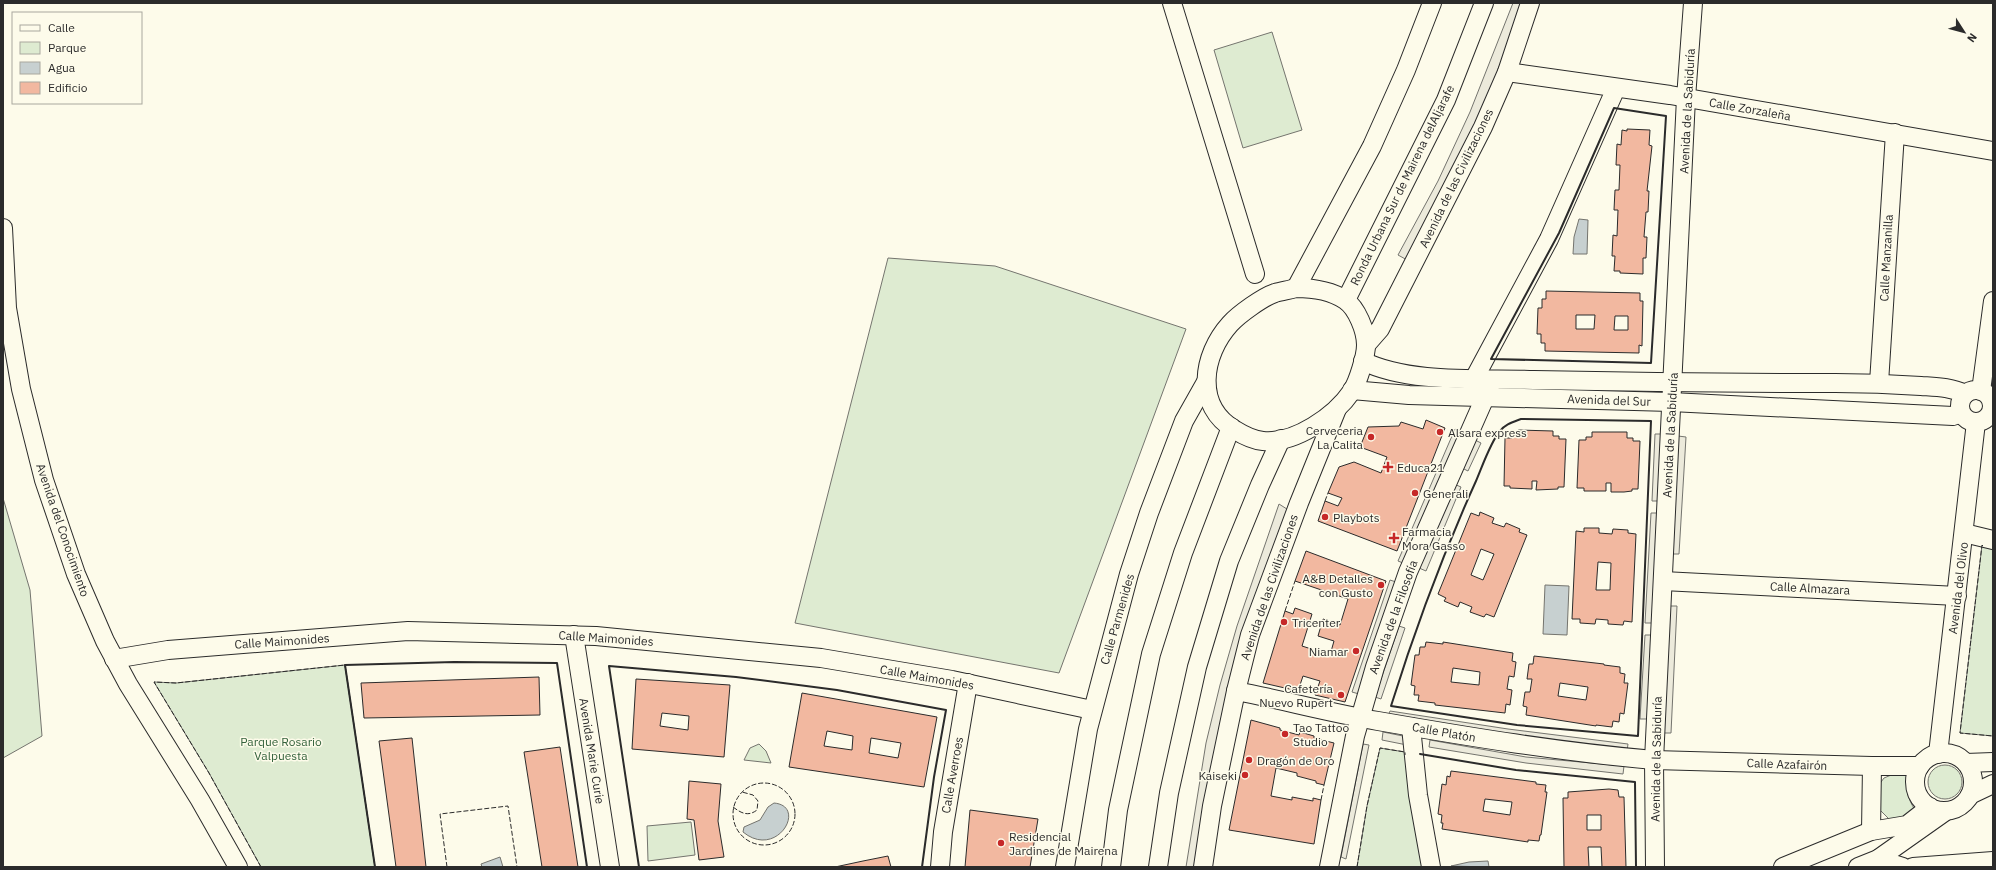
<svg xmlns="http://www.w3.org/2000/svg" width="1996" height="870" font-family="'IBM Plex Sans',sans-serif">
	<rect width="100%" height="100%" fill="#fdfbea"/>
	<g fill="#deebd1" stroke="#74746e">
		<polygon points="1272,32 1302,130 1243,148 1214,50"/>
		<polygon points="888,258 995,266 1186,329 1059,673 795,623"/>
		<polygon points="3,498 30,590 42,736 3,758"/>
		<polygon points="1982,545 1993,548 1993,736 1960,733"/>
		<polygon points="345,665 375,867 261,867 209,773 154,682 176,683"/>
		<polygon points="759,744 766,751 771,763 744,760 750,748"/>
		<polygon points="1380,748 1405,752 1424,867 1357,867 1367,806"/>
		<circle cx="1945" cy="782" r="17"/>
		<path d="M1896,773l13,1c-4,15 -2,23 6,36l-8,7 -18,2 -12,-12 -2,-17 9,-12z"/>
		<polygon points="691,822 695,855 648,861 647,826"/>
	</g>
	<g fill="#eceadb" stroke="#74746e">
		<polygon points="1513,3 1524,3 1481,117 1409,261 1398,255 1438,181 1470,112"/>
		<polygon points="1455,429 1460,432 1403,563 1398,561"/>
		<polygon points="1655,434 1662,434 1659,501 1652,501"/>
		<polygon points="1678,436 1686,437 1679,554 1672,554"/>
		<polygon points="1475,440 1481,443 1468,471 1462,468"/>
		<polygon points="1454,484 1461,487 1426,571 1419,568"/>
		<polygon points="1279,504 1290,511 1197,867 1186,867 1206,743 1220,685 1237,626"/>
		<polygon points="1651,513 1659,513 1655,623 1645,623"/>
		<polygon points="1390,580 1396,582 1359,694 1352,692"/>
		<polygon points="1668,606 1677,606 1671,733 1662,733"/>
		<polygon points="1399,626 1405,628 1381,699 1375,697"/>
		<polygon points="1645,635 1653,635 1649,719 1640,719"/>
		<polygon points="1390,711 1508,729 1628,744 1627,751 1388,716"/>
		<polygon points="1383,732 1408,737 1407,745 1382,740"/>
		<polygon points="1430,740 1526,757 1624,766 1623,774 1526,763 1429,747"/>
		<polygon points="1363,744 1369,745 1346,859 1341,857"/>
	</g>
	<g fill="#c7d0d0" stroke="#74746e">
		<polygon points="1579,219 1588,220 1587,254 1573,254 1574,237"/>
		<polygon points="1545,585 1569,586 1567,635 1543,634"/>
		<path d="M774,803c34,3 3,57 -31,29l1,-5 16,-7 8,-13z"/>
		<polygon points="500,857 503,867 482,867 481,864"/>
		<polygon points="1488,861 1489,867 1451,866 1469,862"/>
	</g>
	<g fill="#f2b8a0" stroke="#2b2b2b" fill-rule="evenodd">
		<polygon points="1627,129 1650,130 1649,145 1652,146 1647,191 1649,191 1648,212 1646,212 1644,237 1647,237 1646,258 1643,258 1643,274 1620,273 1620,271 1614,271 1615,256 1612,256 1613,235 1617,236 1618,210 1614,210 1615,190 1619,190 1620,165 1616,165 1617,144 1621,145 1622,130 1627,131"/>
		<path d="M1546,291l94,2v8h3l-1,45 -3,-1v8l-94,-2v-8h-4v-9h-4l1,-26h4v-9h4zM1576,315h19l-1,14h-18zM1615,316h13v14h-14z"/>
		<polygon points="1426,420 1445,428 1397,551 1318,521 1325,501 1338,506 1342,498 1328,493 1339,467 1354,462 1381,473 1387,457 1360,447 1368,427 1399,426 1401,422 1423,429"/>
		<polygon points="1518,430 1553,431 1553,436 1559,436 1559,439 1566,439 1564,487 1558,487 1558,489 1536,490 1537,481 1532,481 1532,489 1510,488 1510,486 1504,486 1505,438 1512,438 1512,435 1518,435"/>
		<polygon points="1592,432 1627,432 1627,438 1633,438 1633,441 1640,441 1638,489 1632,489 1632,491 1624,492 1611,492 1611,483 1606,483 1606,491 1584,491 1584,488 1577,488 1579,440 1586,440 1586,437 1592,437"/>
		<path d="M1480,512l14,6 -2,5 12,4 2,-4 14,6 -1,3 8,3 -33,82 -8,-3 -2,3 -14,-5 2,-5 -12,-5 -2,5 -14,-6 2,-3 -8,-4 33,-81 8,3zM1481,549l13,5 -11,26 -12,-5z"/>
		<path d="M1584,528h15v5l13,1 1,-5 15,1v3l8,1 -4,88 -8,-1 -1,4 -15,-1v-4l-12,-1 -1,5 -15,-1v-4h-8l4,-88 8,1zM1598,562l13,1 -1,27h-14z"/>
		<polygon points="1306,551 1386,581 1345,702 1315,695 1320,681 1303,676 1298,691 1263,683 1285,611 1293,614 1295,608 1312,614 1302,646 1330,655 1334,641 1318,636 1323,619 1340,625 1348,599 1295,581"/>
		<path d="M1426,642l17,2v-2l70,11 -1,8 4,1 -2,15 -5,-1 -2,13 5,1 -2,15 -4,-1 -1,9 -70,-8v-2l-17,-2 1,-6h-5l1,-9 -4,-1 4,-30h4l1,-8h5zM1453,668l27,4 -1,13 -28,-3z"/>
		<path d="M1534,656l70,8v1l16,2v6l5,1 -1,9h4l-4,31 -4,-1 -1,9 -6,-1 -1,6 -16,-2v1l-70,-11 1,-8 -4,-1 2,-14h5l2,-13h-5l2,-15h4zM1560,683l28,4 -2,13 -28,-4z"/>
		<polygon points="539,677 540,715 364,718 361,683"/>
		<path d="M636,679l94,6 -6,72 -92,-8zM662,713l27,3 -1,14 -28,-4z"/>
		<path d="M802,693l135,24 -13,70 -135,-20zM827,731l26,5 -1,14 -28,-4zM871,738l30,5 -3,15 -29,-5z"/>
		<polygon points="1251,720 1280,728 1280,730 1299,735 1300,732 1314,736 1314,738 1334,743 1324,785 1316,783 1316,781 1297,776 1297,773 1276,768 1271,796 1292,800 1292,797 1313,801 1313,798 1321,800 1314,844 1229,830"/>
		<polygon points="412,738 426,867 396,867 379,741"/>
		<polygon points="560,747 578,867 542,867 524,752"/>
		<path d="M1451,771l85,11v2l10,1 -1,7h2l-6,43h-1l-1,6 -11,-1v2l-86,-13 1,-6h-2l1,-8 -4,-1 4,-30 4,1 1,-9 3,1zM1485,799l27,3 -2,13 -27,-4z"/>
		<polygon points="689,781 721,784 718,821 724,857 699,860 694,820 687,819"/>
		<path d="M1609,789l9,1 1,7h5l2,70h-24l-1,-20h-13l1,20h-25l-1,-69h5v-6zM1587,815h14v15h-14z"/>
		<polygon points="970,810 1038,819 1030,867 965,867"/>
		<polygon points="888,856 891,867 835,867 863,861"/>
	</g>
	<g fill="none" stroke-linecap="round" stroke-linejoin="round">
		<g stroke="#2b2b2b" stroke-width="20">
			<g id="minor">
				<polyline points="1172,3 1255,274"/>
				<polyline points="1507,72 1670,95 1993,151"/>
				<polyline points="3,228 7,308 21,389 44,480 76,574 105,641 128,684 200,800 238,867"/>
				<path d="M1296,288c17,0 34,2 49,12 12,8 21,31 21,45 0,11 -8,37 -14,46 -17,25 -57,53 -89,50 -10,-1 -20,-6 -28,-11 -41,-24 -33,-75 -5,-106 9,-10 33,-27 45,-31 7,-2 14,-3 21,-5z"/>
				<polyline points="1296,288 1372,146 1406,70 1432,3"/>
				<polyline points="1346,300 1446,100 1484,3"/>
				<polyline points="1366,345 1380,329 1483,127 1507,72 1530,3"/>
				<path d="M1363,361c46,23 119,17 171,19 100,2 201,3 301,3 29,0 57,1 86,3 15,1 30,1 44,8"/>
				<polyline points="1474,379 1549,239 1616,88"/>
				<polyline points="1879,383 1895,133"/>
				<polyline points="1352,390 1409,395 1671,402 1953,416 1961,413"/>
				<circle cx="1976" cy="406" r="16"/>
				<polyline points="1981,391 1993,301"/>
				<polyline points="1964,533 1993,540"/>
				<polyline points="1663,581 1957,596"/>
				<polyline points="574,635 610,867"/>
				<polyline points="114,659 168,650 408,631 596,636 821,658 952,680 1092,710"/>
				<path d="M1236,691c47,9 94,22 142,30 92,16 183,31 276,39l218,6h48"/>
				<polyline points="1411,727 1418,795 1431,867"/>
				<circle cx="1944" cy="782" r="29"/>
				<polyline points="1938,754 1976,422"/>
				<polyline points="1966,763 1993,762"/>
				<polyline points="1970,795 1993,784"/>
				<polyline points="1871,831 1872,766"/>
				<polyline points="940,867 943,832 968,683"/>
				<polyline points="1065,867 1088,729 1129,574 1149,513 1184,421 1206,382"/>
				<polyline points="1111,867 1118,810 1151,654 1183,553 1231,427"/>
				<polyline points="1158,867 1169,793 1197,667 1229,561 1260,485 1281,439"/>
				<polyline points="1203,867 1212,806 1236,691 1250,635 1299,503 1337,409"/>
				<polyline points="1329,867 1355,736 1375,667 1408,572 1490,386"/>
				<polyline points="1655,867 1654,760 1686,98 1693,3"/>
				<polyline points="1783,867 1871,831 1907,825 1930,807"/>
				<polyline points="1858,867 1878,859 1946,811"/>
				<polyline points="1874,867 1878,859 1903,867"/>
				<polyline points="1913,867 1993,861"/>
			</g>
		</g>
		<use href="#minor" stroke="#fdfbea" stroke-width="18"/>
		<g stroke="#2b2b2b" stroke-width="1" stroke-dasharray="5 2" stroke-linecap="butt">
			<polyline points="1325,501 1328,493"/>
			<polyline points="1983,546 1982,545 1960,733 1993,736"/>
			<polyline points="1285,611 1295,581"/>
			<circle cx="764" cy="814" r="31"/>
			<polyline points="1321,800 1324,785"/>
			<path d="M733,807c8,6 15,10 24,3l1,-9 -5,-6 -11,-3"/>
			<polyline points="261,867 209,773 154,682 176,683 345,665 375,867"/>
			<polyline points="447,867 440,814 508,806 517,867"/>
			<polyline points="1357,867 1367,806 1380,748 1405,752 1405,755"/>
		</g>
		<g stroke="#2b2b2b" stroke-width="2">
			<polygon points="1614,108 1666,116 1651,363 1491,359 1559,233"/>
			<path d="M1521,419l130,2 -13,315 -121,-11 -126,-19c24,-77 52,-152 85,-225 6,-14 15,-40 24,-50 5,-7 13,-9 21,-12z"/>
			<polyline points="1420,754 1516,770 1635,782 1636,867"/>
			<polyline points="375,867 345,665 454,662 557,663 587,867"/>
			<polyline points="639,867 609,666 736,677 837,690 946,710 934,777 922,867"/>
		</g>
	</g>
	<g fill="#c62828" stroke="#fdfbea" stroke-width="1.5">
		<circle cx="1440" cy="432" r="4"/>
		<circle cx="1371" cy="437" r="4"/>
		<path d="M1386 461h4v4h4v4h-4v4h-4v-4h-4v-4h4z"/>
		<circle cx="1415" cy="493" r="4"/>
		<circle cx="1325" cy="517" r="4"/>
		<path d="M1392 532h4v4h4v4h-4v4h-4v-4h-4v-4h4z"/>
		<circle cx="1381" cy="585" r="4"/>
		<circle cx="1284" cy="622" r="4"/>
		<circle cx="1356" cy="651" r="4"/>
		<circle cx="1341" cy="695" r="4"/>
		<circle cx="1285" cy="734" r="4"/>
		<circle cx="1249" cy="760" r="4"/>
		<circle cx="1245" cy="775" r="4"/>
		<circle cx="1001" cy="843" r="4"/>
	</g>
	<g text-anchor="middle" dominant-baseline="central" stroke-width="3" stroke-linejoin="round" paint-order="stroke">
		<g font-size="12" fill="#2b2b2b" stroke="#fdfbea">
			<text transform="translate(1750 109) rotate(10)">Calle Zorzaleña</text>
			<text transform="translate(1687 111) rotate(-87)">Avenida de la Sabiduría</text>
			<text transform="translate(1456 178) rotate(-64)">Avenida de las Civilizaciones</text>
			<text transform="translate(1402 185) rotate(-64)">Ronda Urbana Sur de Mairena delAljarafe</text>
			<text transform="translate(1886 258) rotate(-87)">Calle Manzanilla</text>
			<text transform="translate(1609 400) rotate(2)">Avenida del Sur</text>
			<text transform="translate(1670 435) rotate(-87)">Avenida de la Sabiduría</text>
			<text transform="translate(63 530) rotate(71)">Avenida del Conocimiento</text>
			<text transform="translate(1269 587) rotate(-71)">Avenida de las Civilizaciones</text>
			<text transform="translate(1810 588) rotate(3)">Calle Almazara</text>
			<text transform="translate(1958 588) rotate(-83)">Avenida del Olivo</text>
			<text transform="translate(1393 617) rotate(-70)">Avenida de la Filosofía</text>
			<text transform="translate(1117 619) rotate(-74)">Calle Parmenides</text>
			<text transform="translate(606 638) rotate(4)">Calle Maimonides</text>
			<text transform="translate(282 641) rotate(-4)">Calle Maimonides</text>
			<text transform="translate(927 677) rotate(10)">Calle Maimonides</text>
			<text transform="translate(1444 732) rotate(10)">Calle Platón</text>
			<text transform="translate(592 751) rotate(81)">Avenida Marie Curie</text>
			<text transform="translate(1656 759) rotate(-89)">Avenida de la Sabiduría</text>
			<text transform="translate(1787 764) rotate(2)">Calle Azafairón</text>
			<text transform="translate(952 775) rotate(-80)">Calle Averroes</text>
		</g>
		<g font-size="12" fill="#2b2b2b" stroke="#fdfbea" text-anchor="start">
			<text x="1363" y="430" text-anchor="end">Cerveceria<tspan x="1363" dy="14">La Calita</tspan></text>
			<text x="1448" y="432">Alsara express</text>
			<text x="1397" y="467">Educa21</text>
			<text x="1423" y="493">Generali</text>
			<text x="1333" y="517">Playbots</text>
			<text x="1402" y="531">Farmacia<tspan x="1402" dy="14">Mora Gasso</tspan></text>
			<text x="1373" y="578" text-anchor="end">A&amp;B Detalles<tspan x="1373" dy="14">con Gusto</tspan></text>
			<text x="1292" y="622">Tricenter</text>
			<text x="1348" y="651" text-anchor="end">Niamar</text>
			<text x="1333" y="688" text-anchor="end">Cafetería<tspan x="1333" dy="14">Nuevo Rupert</tspan></text>
			<text x="1293" y="727">Tao Tattoo<tspan x="1293" dy="14">Studio</tspan></text>
			<text x="1257" y="760">Dragón de Oro</text>
			<text x="1237" y="775" text-anchor="end">Kaiseki</text>
			<text x="1009" y="836">Residencial<tspan x="1009" dy="14">Jardines de Mairena</tspan></text>
		</g>
		<g font-size="12" fill="#34623c" stroke="#fdfbea">
			<text x="281" y="741">Parque Rosario<tspan x="281" dy="14">Valpuesta</tspan></text>
		</g>
	</g>
	<rect width="1996" height="870" fill="none" stroke="#2b2b2b" stroke-width="8"/>
	<rect x="12" y="12" width="130" height="92" fill="#fdfbea" stroke="#a9a89e"/>
	<rect x="20" y="25" width="20" height="6" fill="#fdfbea" stroke="#a9a89e"/>
	<text x="48" y="32" font-size="12" fill="#2b2b2b">Calle</text>
	<rect x="20" y="42" width="20" height="12" fill="#deebd1" stroke="#a9a89e"/>
	<text x="48" y="52" font-size="12" fill="#2b2b2b">Parque</text>
	<rect x="20" y="62" width="20" height="12" fill="#c7d0d0" stroke="#a9a89e"/>
	<text x="48" y="72" font-size="12" fill="#2b2b2b">Agua</text>
	<rect x="20" y="82" width="20" height="12" fill="#f2b8a0" stroke="#a9a89e"/>
	<text x="48" y="92" font-size="12" fill="#2b2b2b">Edificio</text>
	<g transform="translate(1964 32) rotate(126)" stroke="#fdfbea" stroke-width="3" paint-order="stroke">
	<path d="M0-3L7 15L0 10L-7 15Z" fill="#2b2b2b"/>
	<text y="-6" font-size="11" font-weight="bold" text-anchor="middle" fill="#2b2b2b">N</text>
	</g>
</svg>
